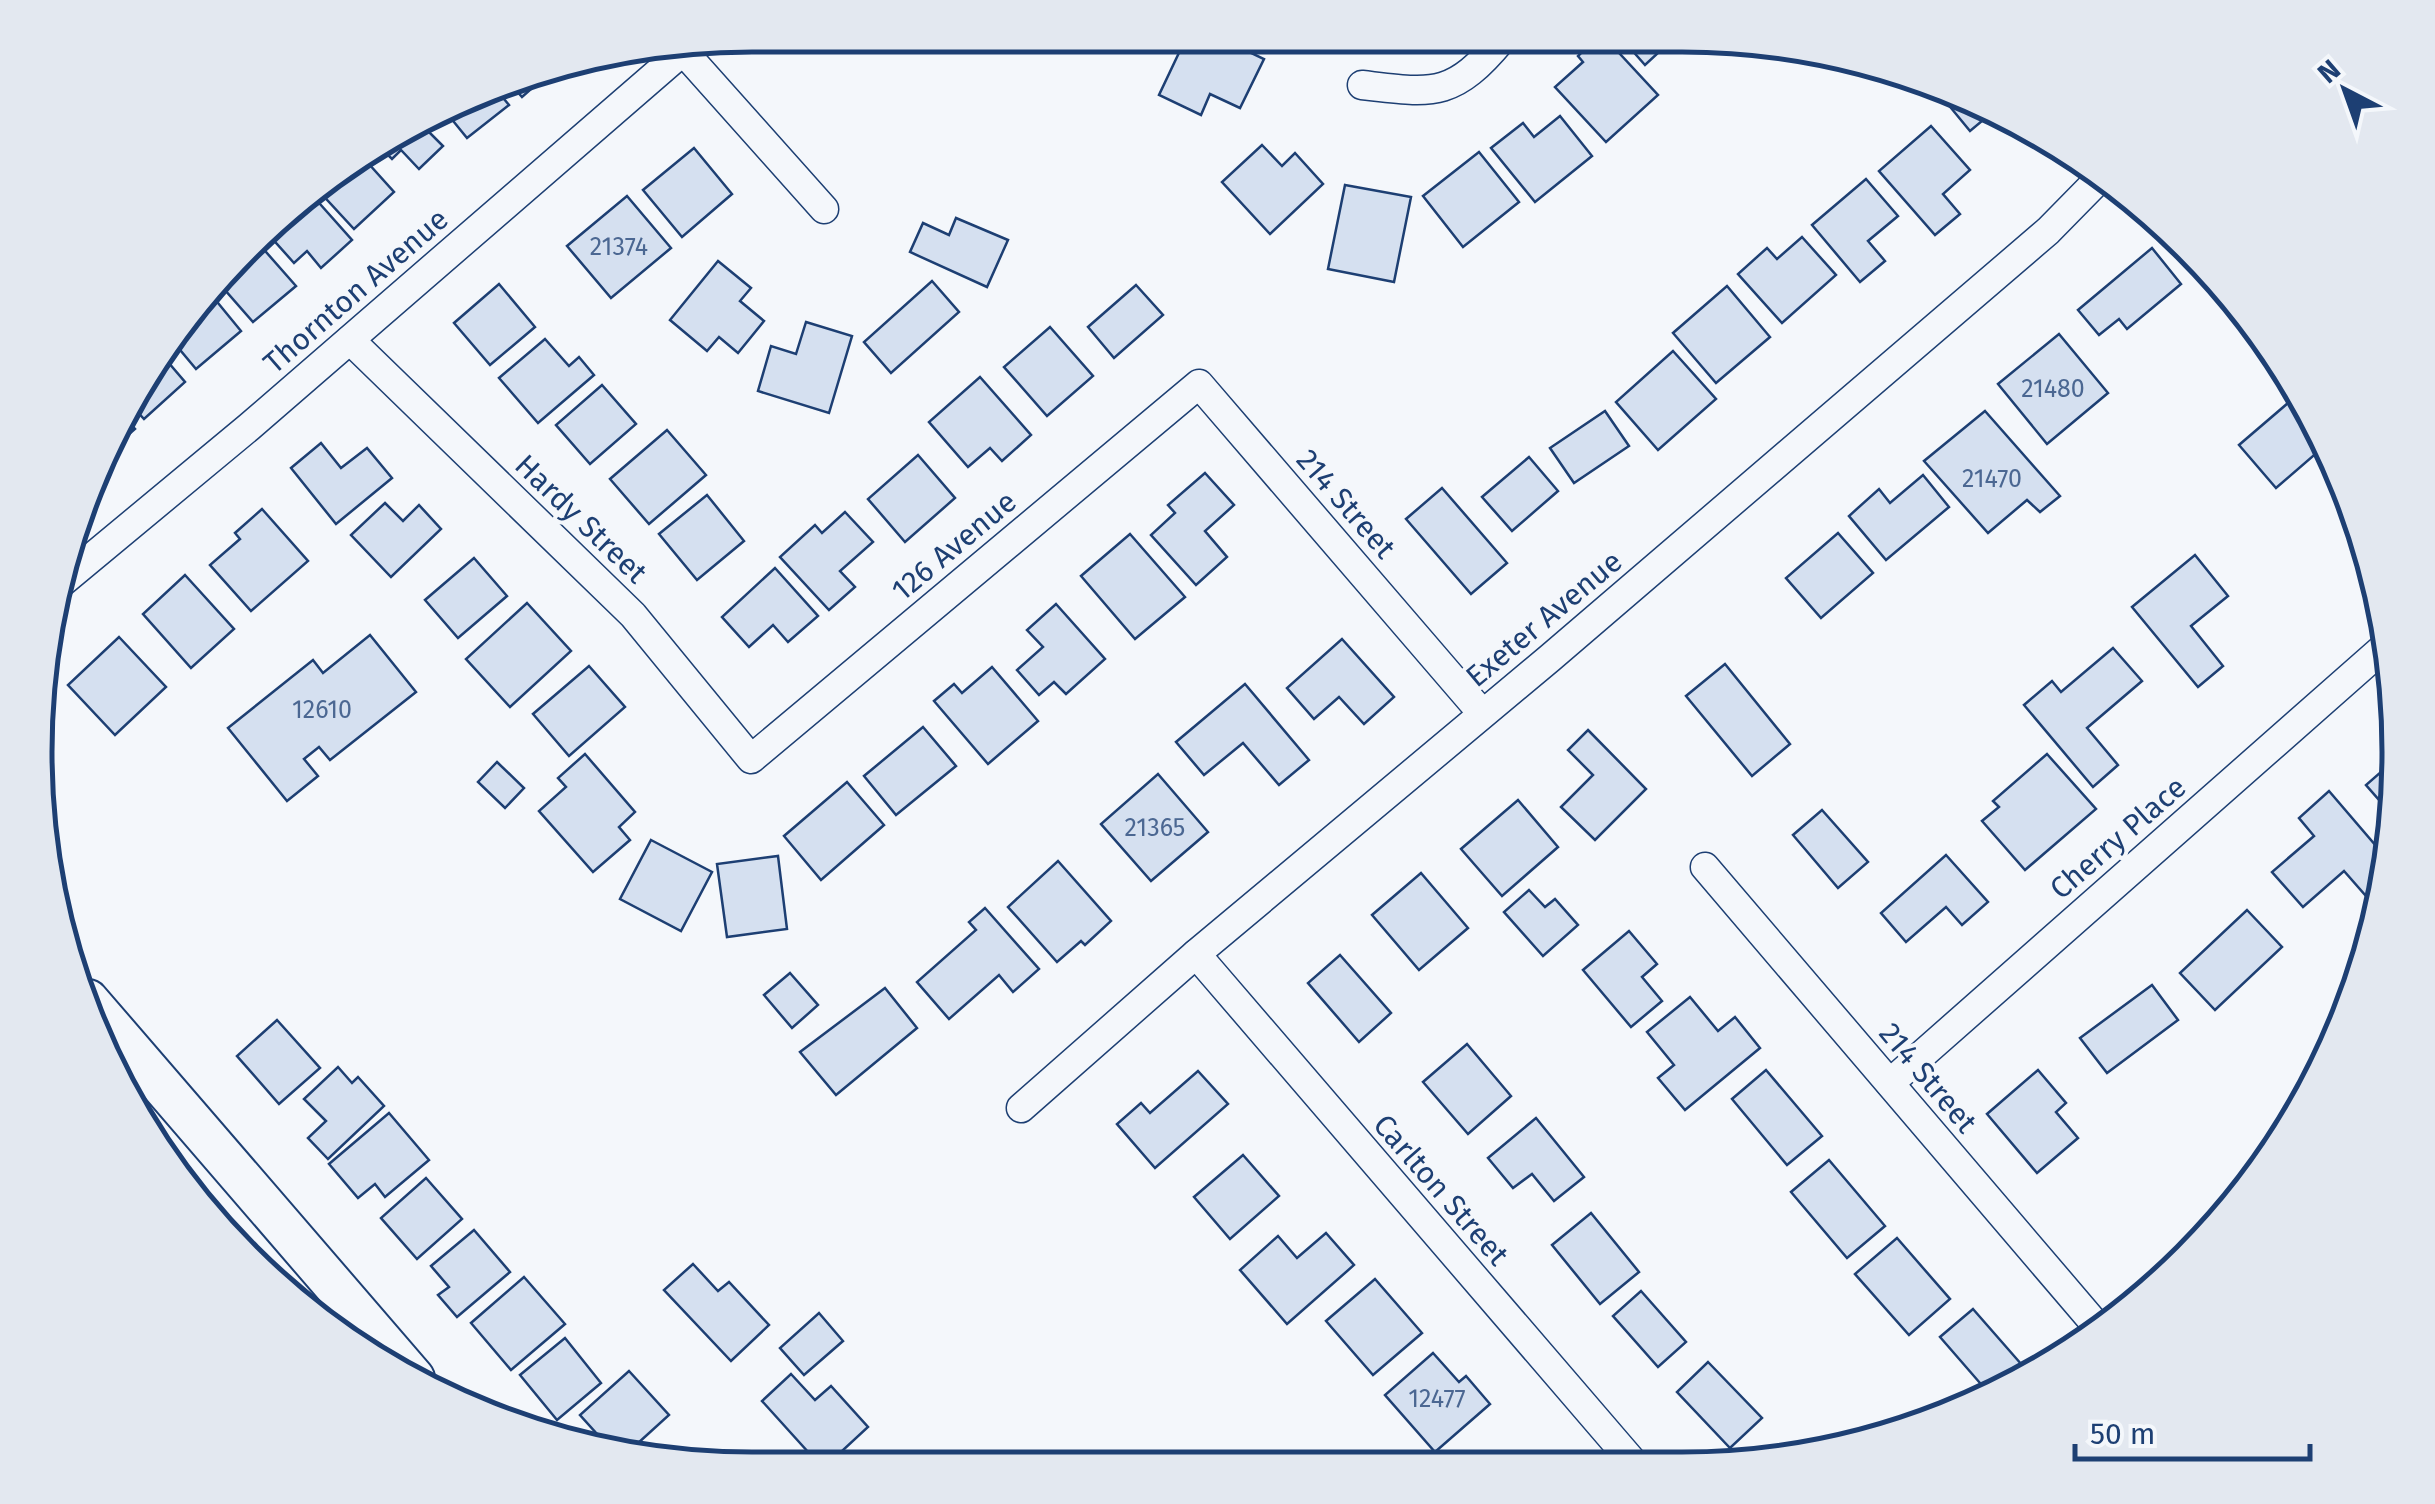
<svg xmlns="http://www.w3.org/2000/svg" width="2435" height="1504" font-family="'Fira Sans',sans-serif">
	<rect width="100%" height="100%" fill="#f4f7fb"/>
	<g fill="#d5e0f0" stroke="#1d3f73" stroke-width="2.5">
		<polygon points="1186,38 1220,38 1264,59 1240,108 1210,94 1201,115 1159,95"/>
		<polygon points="1594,40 1607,40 1658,95 1606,142 1555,87 1583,62 1578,56"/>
		<polygon points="1623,40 1672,40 1645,65"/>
		<polygon points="542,70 547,75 522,97 507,80 522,73"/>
		<polygon points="494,87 509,105 467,138 445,111"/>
		<polygon points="1953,88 1957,89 1994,111 1970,131 1942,97"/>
		<polygon points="1560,116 1592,156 1535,202 1491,148 1523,123 1534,137"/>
		<polygon points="420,123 443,146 419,169 401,150 392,159 377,144"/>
		<polygon points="1931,126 1970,170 1943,194 1960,214 1935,235 1879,171"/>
		<polygon points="1262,145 1282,166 1295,153 1323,184 1270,234 1222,182"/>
		<polygon points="694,148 732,194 682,237 643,190"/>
		<polygon points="1479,152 1519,202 1463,247 1423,196"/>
		<polygon points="359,153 394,192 354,229 318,190"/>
		<polygon points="1866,179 1898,216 1868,241 1885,261 1860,282 1812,225"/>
		<polygon points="1345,185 1411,197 1394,282 1328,269"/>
		<polygon points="312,195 352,240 321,268 307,251 294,263 269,235"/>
		<polygon points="627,196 671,248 611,298 567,246"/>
		<polygon points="956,218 1008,240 987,287 910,252 923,223 949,235"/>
		<polygon points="1802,237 1836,275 1782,323 1738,274 1767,248 1777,259"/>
		<polygon points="259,244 296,286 253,322 218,282"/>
		<polygon points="2152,248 2181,284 2127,329 2119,319 2099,335 2078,310"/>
		<polygon points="718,261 751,288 740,301 764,321 738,353 719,337 707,351 670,320"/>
		<polygon points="932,281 959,312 891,373 864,342"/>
		<polygon points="499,284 535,327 490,365 454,323"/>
		<polygon points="1136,285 1163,315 1114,358 1088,327"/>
		<polygon points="1727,286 1770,337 1716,383 1673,333"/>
		<polygon points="209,292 241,331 196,369 171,339 184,315"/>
		<polygon points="806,322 852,336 829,413 758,391 771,346 796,354"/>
		<polygon points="1050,327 1093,376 1047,416 1004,367"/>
		<polygon points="2059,334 2108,393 2047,444 1998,384"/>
		<polygon points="545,339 569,366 579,357 594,375 538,423 499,378"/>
		<polygon points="1673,351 1716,399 1658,450 1616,402"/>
		<polygon points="162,355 185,382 144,419 134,408"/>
		<polygon points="980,377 1031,435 1002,461 990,448 968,467 929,422"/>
		<polygon points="602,385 636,424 590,464 556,425"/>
		<polygon points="2302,391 2327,444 2276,488 2239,445"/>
		<polygon points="1605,411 1629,446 1574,483 1550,448"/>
		<polygon points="1985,411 2060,496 2040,512 2027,500 1988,533 1924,461"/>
		<polygon points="127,420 135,429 111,450"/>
		<polygon points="667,430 706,475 649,524 610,479"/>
		<polygon points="321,443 341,468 367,448 392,478 336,524 291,468"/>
		<polygon points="918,455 955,498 905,542 868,499"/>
		<polygon points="1529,457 1558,491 1512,531 1482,497"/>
		<polygon points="1205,473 1234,505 1205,531 1227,557 1196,585 1151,535 1175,513 1168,505"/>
		<polygon points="1923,475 1949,507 1886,560 1849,516 1879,489 1890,503"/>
		<polygon points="1442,488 1507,563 1471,594 1406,519"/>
		<polygon points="707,495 744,541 697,580 659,534"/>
		<polygon points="385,503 403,521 419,505 441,529 391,577 351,535"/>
		<polygon points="262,509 308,561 251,611 210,565 240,539 235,533"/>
		<polygon points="845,512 873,542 840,571 855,587 829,610 780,557 815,525 822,533"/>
		<polygon points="1838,533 1873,573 1821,618 1786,578"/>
		<polygon points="1130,534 1185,597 1135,639 1081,576"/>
		<polygon points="2195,555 2228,596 2191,626 2223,666 2198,687 2132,607"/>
		<polygon points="474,558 507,596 458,638 425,600"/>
		<polygon points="775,568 818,616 788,642 773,625 749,647 722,617"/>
		<polygon points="185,575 234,629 191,668 143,614"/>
		<polygon points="527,603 571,651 510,707 466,659"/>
		<polygon points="1056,604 1105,659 1066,694 1054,682 1039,695 1017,670 1043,647 1027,630"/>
		<polygon points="370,635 416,692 330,760 319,747 304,759 318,776 287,801 228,728 313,660 323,673"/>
		<polygon points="119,637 166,687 115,735 68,685"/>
		<polygon points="1342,639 1394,697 1364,724 1339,697 1314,719 1287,688"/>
		<polygon points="2113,648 2142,681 2087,728 2118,765 2093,787 2024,705 2052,681 2061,692"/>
		<polygon points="1725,664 1790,744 1752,776 1686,696"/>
		<polygon points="589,666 625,707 569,756 533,714"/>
		<polygon points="992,667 1038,721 988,764 934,701 954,684 962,693"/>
		<polygon points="1245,684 1309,760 1279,785 1243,743 1204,775 1176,742"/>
		<polygon points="923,727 956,766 896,815 864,776"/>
		<polygon points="1588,730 1646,789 1595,840 1561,807 1593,775 1568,750"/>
		<polygon points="585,754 635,812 619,827 630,840 593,872 539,811 566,787 558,778"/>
		<polygon points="2047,754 2096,809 2025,870 1982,821 1999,807 1993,801"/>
		<polygon points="2397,758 2398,799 2394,817 2366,785"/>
		<polygon points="497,762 524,788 505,808 478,782"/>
		<polygon points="1158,774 1208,832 1151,881 1101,824"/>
		<polygon points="847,782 884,825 821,880 784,836"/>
		<polygon points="2329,791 2388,860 2385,881 2366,896 2344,871 2303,907 2272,872 2314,836 2299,818"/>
		<polygon points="1518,800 1558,847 1502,896 1461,849"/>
		<polygon points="1822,810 1868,862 1838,888 1793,835"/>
		<polygon points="651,840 712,872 681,931 620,899"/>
		<polygon points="1946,855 1988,902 1962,925 1946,907 1906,942 1881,913"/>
		<polygon points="778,856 787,929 727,937 717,864"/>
		<polygon points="1058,861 1111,921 1085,945 1081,941 1057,962 1008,907"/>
		<polygon points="1421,873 1468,928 1419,970 1372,915"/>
		<polygon points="1529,890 1545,907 1555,899 1578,925 1543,956 1504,912"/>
		<polygon points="985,908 1039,969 1013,992 999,975 949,1019 917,982 976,930 969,922"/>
		<polygon points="2247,910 2282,947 2215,1010 2180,973"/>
		<polygon points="1629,931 1657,964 1642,977 1662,1001 1631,1027 1583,970"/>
		<polygon points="1340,955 1391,1013 1359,1042 1308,983"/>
		<polygon points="790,973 818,1005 792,1028 764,995"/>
		<polygon points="2152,985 2178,1020 2107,1073 2080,1038"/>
		<polygon points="885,988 917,1028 836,1095 800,1052"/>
		<polygon points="1690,997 1718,1031 1735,1017 1760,1048 1685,1110 1658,1078 1674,1065 1647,1032"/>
		<polygon points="277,1020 320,1068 279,1104 237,1056"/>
		<polygon points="1467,1044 1511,1096 1468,1134 1423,1082"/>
		<polygon points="338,1067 352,1083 358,1077 384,1106 328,1159 308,1138 326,1121 304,1099"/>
		<polygon points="1766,1070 1822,1136 1787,1165 1732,1099"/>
		<polygon points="2038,1070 2066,1103 2056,1112 2078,1138 2037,1173 1987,1114"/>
		<polygon points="1198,1071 1228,1104 1155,1168 1117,1124 1141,1103 1150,1113"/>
		<polygon points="389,1113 429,1160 385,1197 375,1184 358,1198 329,1164"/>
		<polygon points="1536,1118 1584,1177 1554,1201 1532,1174 1513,1188 1488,1158"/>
		<polygon points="1243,1155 1279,1196 1230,1239 1194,1197"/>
		<polygon points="1829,1160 1885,1226 1847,1258 1791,1192"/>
		<polygon points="426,1178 462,1219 417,1259 381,1218"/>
		<polygon points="1591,1213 1639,1272 1600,1304 1552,1245"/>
		<polygon points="474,1230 510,1272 457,1317 438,1295 449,1287 431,1266"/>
		<polygon points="1326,1233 1354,1265 1287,1324 1240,1270 1278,1236 1297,1258"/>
		<polygon points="1897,1238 1950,1299 1909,1335 1855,1274"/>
		<polygon points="693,1264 718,1291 729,1282 769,1325 731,1361 664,1290"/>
		<polygon points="524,1277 565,1324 511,1370 471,1323"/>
		<polygon points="1375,1279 1422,1333 1373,1375 1326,1321"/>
		<polygon points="1641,1291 1686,1342 1658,1367 1613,1316"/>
		<polygon points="1973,1309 2029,1373 2012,1387 1993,1398 1940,1337"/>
		<polygon points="819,1313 843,1341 804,1375 780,1348"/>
		<polygon points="565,1338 601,1383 557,1420 520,1375"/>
		<polygon points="1433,1353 1459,1382 1466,1376 1490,1404 1435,1452 1385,1395"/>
		<polygon points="1708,1362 1762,1418 1730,1448 1677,1392"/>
		<polygon points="629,1371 669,1415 626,1454 587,1444 597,1434 580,1415"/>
		<polygon points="791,1374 815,1400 831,1386 868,1427 828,1464 819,1464 762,1401"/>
		<polygon points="1838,1435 1841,1449 1797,1456 1794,1446"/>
	</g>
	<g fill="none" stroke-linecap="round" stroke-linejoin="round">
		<g stroke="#1d3f73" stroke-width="31">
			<g id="street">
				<polyline points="683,51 824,209"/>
				<path d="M1362,85c71,8 90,14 140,-46"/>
				<polyline points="350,340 633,615 751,759 1199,384 1482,713"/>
				<polyline points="61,583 249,427 690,45"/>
				<polyline points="1705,867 2102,1332"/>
				<polyline points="1196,954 1637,1467"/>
				<polyline points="1890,1083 2390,642"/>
				<polyline points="1021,1108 1196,954 1550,658 2048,231 2104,174"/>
			</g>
		</g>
		<g stroke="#1d3f73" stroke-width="44">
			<polyline id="secondary" points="88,1000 414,1378"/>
		</g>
		<use href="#street" stroke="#f4f7fb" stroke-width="28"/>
		<use href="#secondary" stroke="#f4f7fb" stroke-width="40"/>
	</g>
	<g text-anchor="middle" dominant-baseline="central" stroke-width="8" stroke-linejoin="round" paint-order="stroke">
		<g font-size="25" fill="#4b6792">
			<text x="619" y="247">21374</text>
			<text x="2053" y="389">21480</text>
			<text x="1992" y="479">21470</text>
			<text x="322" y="710">12610</text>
			<text x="1155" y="828">21365</text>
			<text x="1437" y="1399">12477</text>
		</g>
		<g font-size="30" fill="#1d3f73" stroke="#f4f7fb">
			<text transform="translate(356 291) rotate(-41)">Thornton Avenue</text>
			<text transform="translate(1346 504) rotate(49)">214 Street</text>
			<text transform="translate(581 519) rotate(44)">Hardy Street</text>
			<text transform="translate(954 546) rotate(-40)">126 Avenue</text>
			<text transform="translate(1544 619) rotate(-40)">Exeter Avenue</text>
			<text transform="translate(2118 838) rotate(-41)">Cherry Place</text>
			<text transform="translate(1928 1078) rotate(50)">214 Street</text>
			<text transform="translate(1441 1190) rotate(49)">Carlton Street</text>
		</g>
	</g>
	<path d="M0 0H2435V1504H0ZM752 52H1682A700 700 0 0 1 2382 752V752A700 700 0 0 1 1682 1452H752A700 700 0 0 1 52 752V752A700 700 0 0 1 752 52Z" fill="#e3e8f0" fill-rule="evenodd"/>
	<path fill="none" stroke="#1d3f73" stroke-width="5" d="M752 52H1682A700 700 0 0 1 2382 752V752A700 700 0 0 1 1682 1452H752A700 700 0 0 1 52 752V752A700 700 0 0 1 752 52Z"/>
	<g transform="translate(2345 90) rotate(319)" stroke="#f4f7fb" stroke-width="8" paint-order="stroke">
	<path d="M0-8L18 38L0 25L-18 38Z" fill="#1d3f73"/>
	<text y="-15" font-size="28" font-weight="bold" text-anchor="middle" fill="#1d3f73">N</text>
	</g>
	<path d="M2075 1444v15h235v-15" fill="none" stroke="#1d3f73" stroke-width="5"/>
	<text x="2090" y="1444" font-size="30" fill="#1d3f73" stroke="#f4f7fb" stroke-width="8" paint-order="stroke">50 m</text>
</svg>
